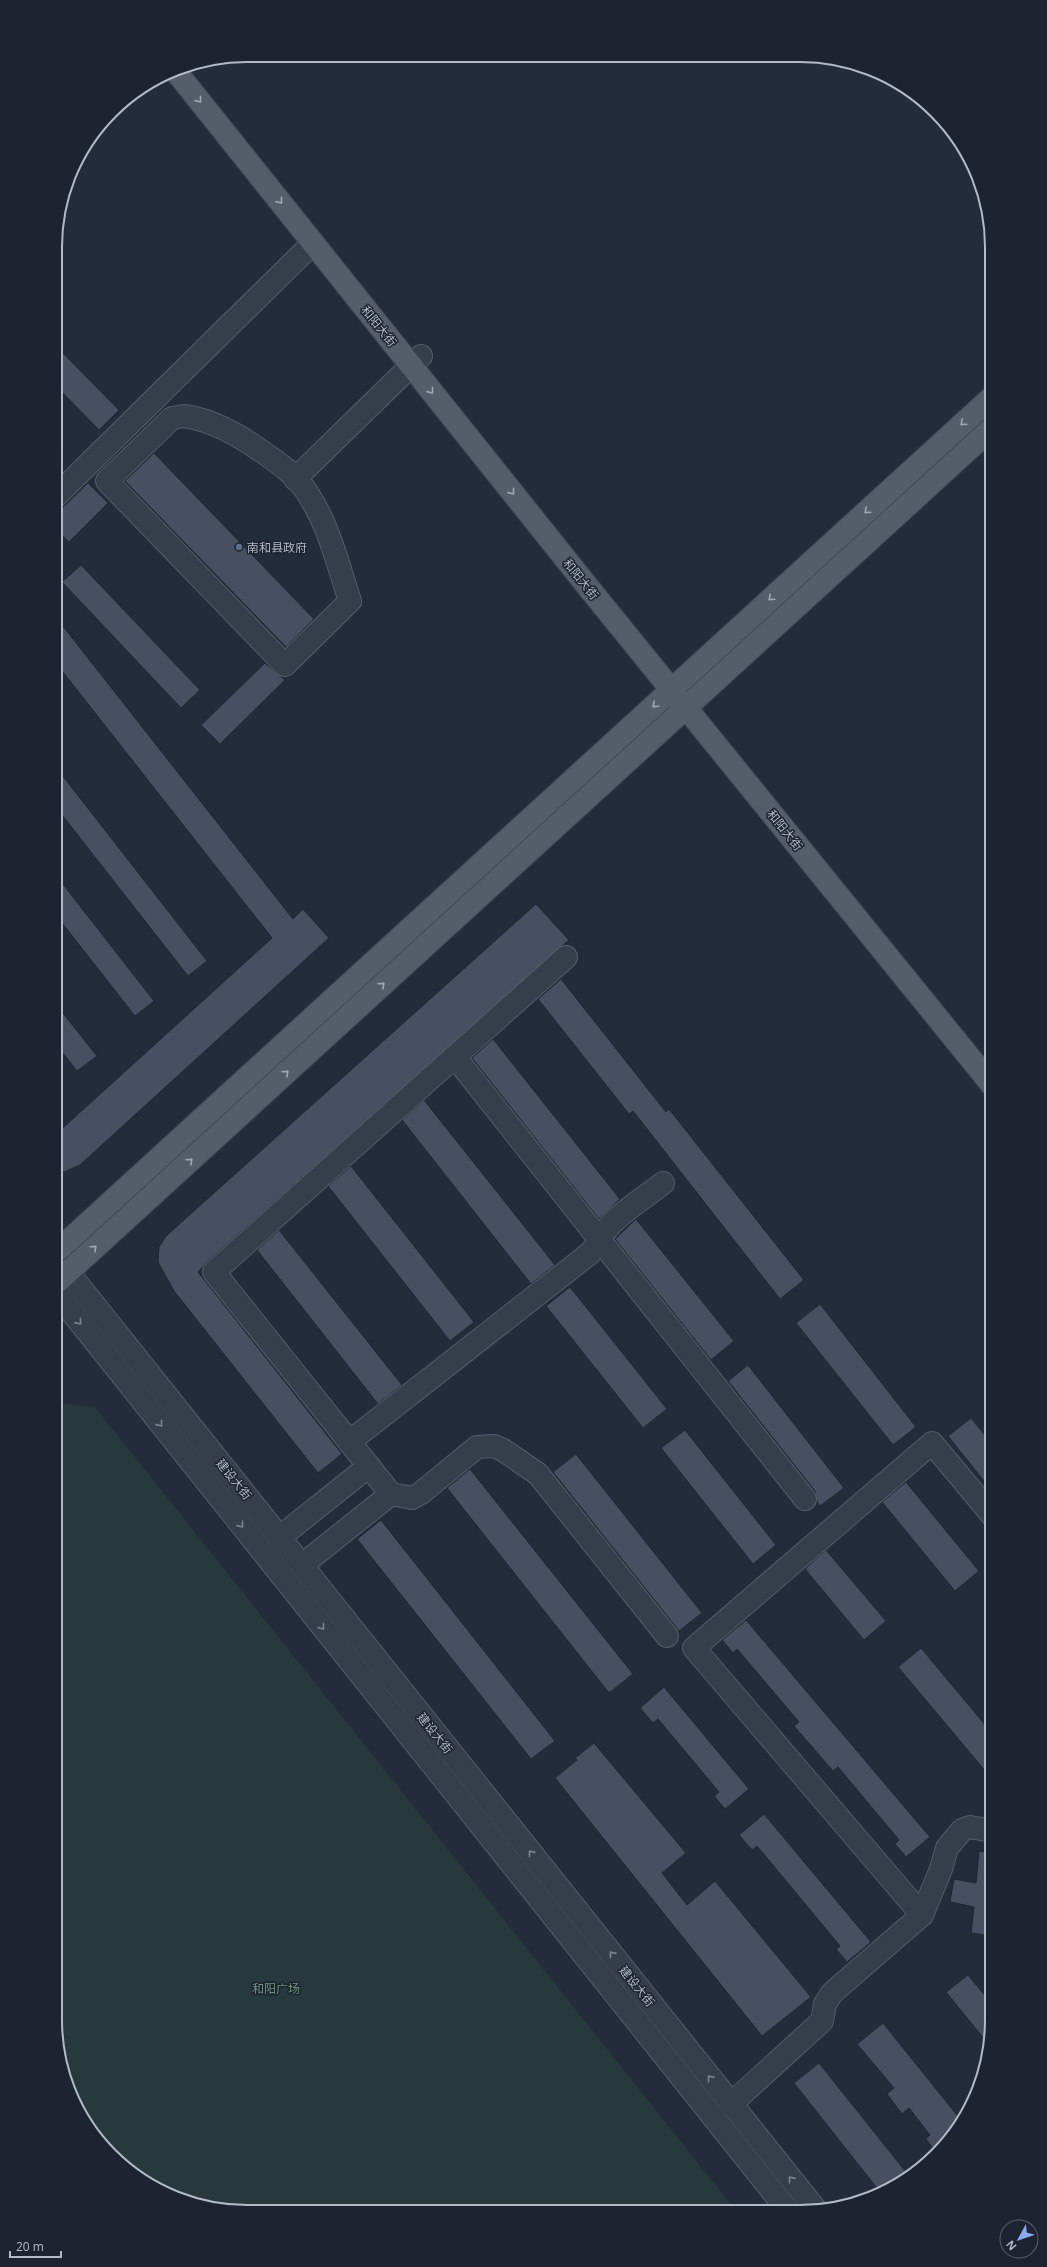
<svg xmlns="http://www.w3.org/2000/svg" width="1047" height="2267" font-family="'Open Sans','Noto Sans SC',sans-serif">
	<rect width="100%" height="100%" fill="#242c3b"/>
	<polygon fill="#27393d" points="55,1403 95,1407 737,2212 209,2208 162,2192 120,2164 87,2127 62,2070 55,2020"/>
	<g fill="#484f62" stroke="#1f2532">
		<polygon points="55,345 119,410 99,430 55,385"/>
		<polygon points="154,453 314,619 286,647 125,481"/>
		<polygon points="88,483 108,503 69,542 55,528 55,515"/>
		<polygon points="81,565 200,690 181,708 62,582"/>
		<polygon points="55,616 293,919 303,909 329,938 80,1165 64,1172 55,1172 55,1135 272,938 55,662"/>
		<polygon points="265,663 285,680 220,744 201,725"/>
		<polygon points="55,766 207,961 188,976 55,806"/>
		<polygon points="55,874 154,1001 135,1016 55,914"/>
		<polygon points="536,904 569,940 206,1263 198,1272 342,1454 318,1473 174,1291 158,1262 159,1247 166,1236"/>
		<polygon points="561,979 666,1112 669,1109 804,1280 780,1299 633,1111 629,1114 538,999"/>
		<polygon points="55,1003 97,1056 77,1071 55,1043"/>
		<polygon points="493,1039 620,1199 599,1219 472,1058"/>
		<polygon points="424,1100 555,1265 531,1284 402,1120"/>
		<polygon points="351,1166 474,1322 450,1341 328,1186"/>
		<polygon points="636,1219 734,1341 711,1360 615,1239"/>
		<polygon points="279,1230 402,1385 378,1404 257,1250"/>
		<polygon points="570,1287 667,1409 643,1428 546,1306"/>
		<polygon points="820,1304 916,1427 893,1445 796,1323"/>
		<polygon points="748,1365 844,1488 820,1506 817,1502 815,1491 728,1381"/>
		<polygon points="971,1418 992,1444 992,1491 948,1436"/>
		<polygon points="685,1430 776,1545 753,1564 661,1448"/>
		<polygon points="576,1454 702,1613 679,1631 553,1472"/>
		<polygon points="470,1469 633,1674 609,1693 447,1488"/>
		<polygon points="906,1482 979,1571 955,1591 882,1502"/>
		<polygon points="381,1520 555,1741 531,1759 357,1539"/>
		<polygon points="826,1550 886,1621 864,1640 805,1569"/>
		<polygon points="746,1620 930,1837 906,1857 895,1844 899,1840 838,1767 833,1771 794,1726 799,1722 737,1649 733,1653 722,1640"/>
		<polygon points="921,1648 992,1733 992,1779 898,1667"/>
		<polygon points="664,1687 749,1789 725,1809 714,1796 719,1792 658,1719 653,1723 640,1708"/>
		<polygon points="594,1743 686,1853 662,1873 687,1905 715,1881 811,1997 762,2036 555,1778 577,1760 575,1758"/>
		<polygon points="764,1814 871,1942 847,1962 836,1949 840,1946 757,1846 752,1850 739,1835"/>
		<polygon points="979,1851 992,1853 992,1936 971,1933 974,1907 950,1902 954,1879 976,1883"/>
		<polygon points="968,1975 992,2004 992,2033 989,2045 946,1992"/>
		<polygon points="883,2023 961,2120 942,2149 940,2147 935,2151 926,2139 930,2135 909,2108 902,2114 887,2094 894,2088 857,2044"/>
		<polygon points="819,2063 910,2177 907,2180 880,2192 794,2083"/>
	</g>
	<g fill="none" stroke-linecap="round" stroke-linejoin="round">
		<g stroke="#555c69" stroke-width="24">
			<g id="minor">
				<path d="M184,416c24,3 47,15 67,28 20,14 44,28 57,50 21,32 30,71 42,107l-65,64 -178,-184 65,-63z"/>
				<polyline points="295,479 421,356"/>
				<polyline points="55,497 313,243"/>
				<polyline points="566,957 214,1272 391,1494 412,1498 421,1493 477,1447 494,1446 503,1450 538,1474 667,1636"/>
				<polyline points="455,1057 805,1499"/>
				<polyline points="56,1257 816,2210"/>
				<polyline points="55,1291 789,2212"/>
				<path d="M349,1442l240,-188c10,-10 13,-21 23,-31 15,-15 35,-27 51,-40"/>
				<polyline points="280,1537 369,1466"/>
				<polyline points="302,1565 391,1494"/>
				<polyline points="922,1915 694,1648 932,1443 992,1515"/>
				<polyline points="731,2104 822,2021 825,2004 832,1993 922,1915 941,1869 947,1848 962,1830 970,1827 992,1831"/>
			</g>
		</g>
		<g stroke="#404754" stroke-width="24">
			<g id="major">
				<polyline points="174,69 588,587 992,1085"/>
				<polyline points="55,1253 992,397"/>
				<polyline points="55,1284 992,428"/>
			</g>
		</g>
		<use href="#minor" stroke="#373e4b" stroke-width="22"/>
		<use href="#major" stroke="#555d6b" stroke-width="22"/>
	</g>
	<defs><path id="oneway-chevron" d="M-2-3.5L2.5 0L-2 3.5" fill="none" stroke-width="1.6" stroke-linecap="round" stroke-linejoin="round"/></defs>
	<g stroke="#a0a7b5">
		<use href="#oneway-chevron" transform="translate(199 100) rotate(51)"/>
		<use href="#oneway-chevron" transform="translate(280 201) rotate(51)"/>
		<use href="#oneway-chevron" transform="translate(431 391) rotate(51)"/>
		<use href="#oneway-chevron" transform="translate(963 423) rotate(138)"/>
		<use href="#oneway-chevron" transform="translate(512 492) rotate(51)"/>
		<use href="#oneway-chevron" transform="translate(867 511) rotate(138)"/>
		<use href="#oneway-chevron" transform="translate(771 598) rotate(138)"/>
		<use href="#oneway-chevron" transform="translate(655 705) rotate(138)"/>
		<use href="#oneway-chevron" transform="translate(382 985) rotate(-42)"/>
		<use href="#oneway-chevron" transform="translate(286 1073) rotate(-42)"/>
		<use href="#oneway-chevron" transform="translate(190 1161) rotate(-42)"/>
		<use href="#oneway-chevron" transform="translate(94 1248) rotate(-42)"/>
	</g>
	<g stroke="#7b828f">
		<use href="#oneway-chevron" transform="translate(79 1322) rotate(51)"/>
		<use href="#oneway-chevron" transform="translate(160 1424) rotate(51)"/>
		<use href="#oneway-chevron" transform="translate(241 1525) rotate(51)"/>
		<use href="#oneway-chevron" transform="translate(322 1627) rotate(51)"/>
		<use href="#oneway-chevron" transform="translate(531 1853) rotate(-129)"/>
		<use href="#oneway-chevron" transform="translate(612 1954) rotate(-129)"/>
		<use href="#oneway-chevron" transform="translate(710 2078) rotate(-129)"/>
		<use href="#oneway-chevron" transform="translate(791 2179) rotate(-129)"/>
	</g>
	<circle fill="#5c6f8a" stroke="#1d2330" stroke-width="1.5" cx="239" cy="547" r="4"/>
	<g text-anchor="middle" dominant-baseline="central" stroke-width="3" stroke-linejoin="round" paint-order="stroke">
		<g font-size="12" fill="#b3b9c7" stroke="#1d2330">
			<text transform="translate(379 326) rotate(51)">和阳大街</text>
			<text transform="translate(581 579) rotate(51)">和阳大街</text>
			<text transform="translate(785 830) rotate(51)">和阳大街</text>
			<text transform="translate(234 1479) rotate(51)">建设大街</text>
			<text transform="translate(435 1733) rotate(51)">建设大街</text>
			<text transform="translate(637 1986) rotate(51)">建设大街</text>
		</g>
		<g font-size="12" fill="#b3b9c7" stroke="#1d2330" text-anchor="start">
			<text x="247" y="547">南和县政府</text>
		</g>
		<g font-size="12" fill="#6b9779" stroke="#1d2330">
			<text x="276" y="1988">和阳广场</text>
		</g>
	</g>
	<path d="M0 0H1047V2267H0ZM247 62H800A185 185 0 0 1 985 247V2020A185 185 0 0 1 800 2205H247A185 185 0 0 1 62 2020V247A185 185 0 0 1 247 62Z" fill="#1d2330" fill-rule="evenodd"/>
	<path fill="none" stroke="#b3b9c7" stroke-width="2" d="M247 62H800A185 185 0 0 1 985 247V2020A185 185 0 0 1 800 2205H247A185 185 0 0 1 62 2020V247A185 185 0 0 1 247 62Z"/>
	<g transform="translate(1019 2239) rotate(230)"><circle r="19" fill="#1d2330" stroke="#595f6c"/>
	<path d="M0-3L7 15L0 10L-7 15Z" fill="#8baaf4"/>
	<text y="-6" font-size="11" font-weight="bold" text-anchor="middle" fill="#b3b9c7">N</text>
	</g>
	<path d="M10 2251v6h51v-6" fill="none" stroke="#b3b9c7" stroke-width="2"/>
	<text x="16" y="2251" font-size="12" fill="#b3b9c7" stroke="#1d2330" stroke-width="3" paint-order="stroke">20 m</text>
</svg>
